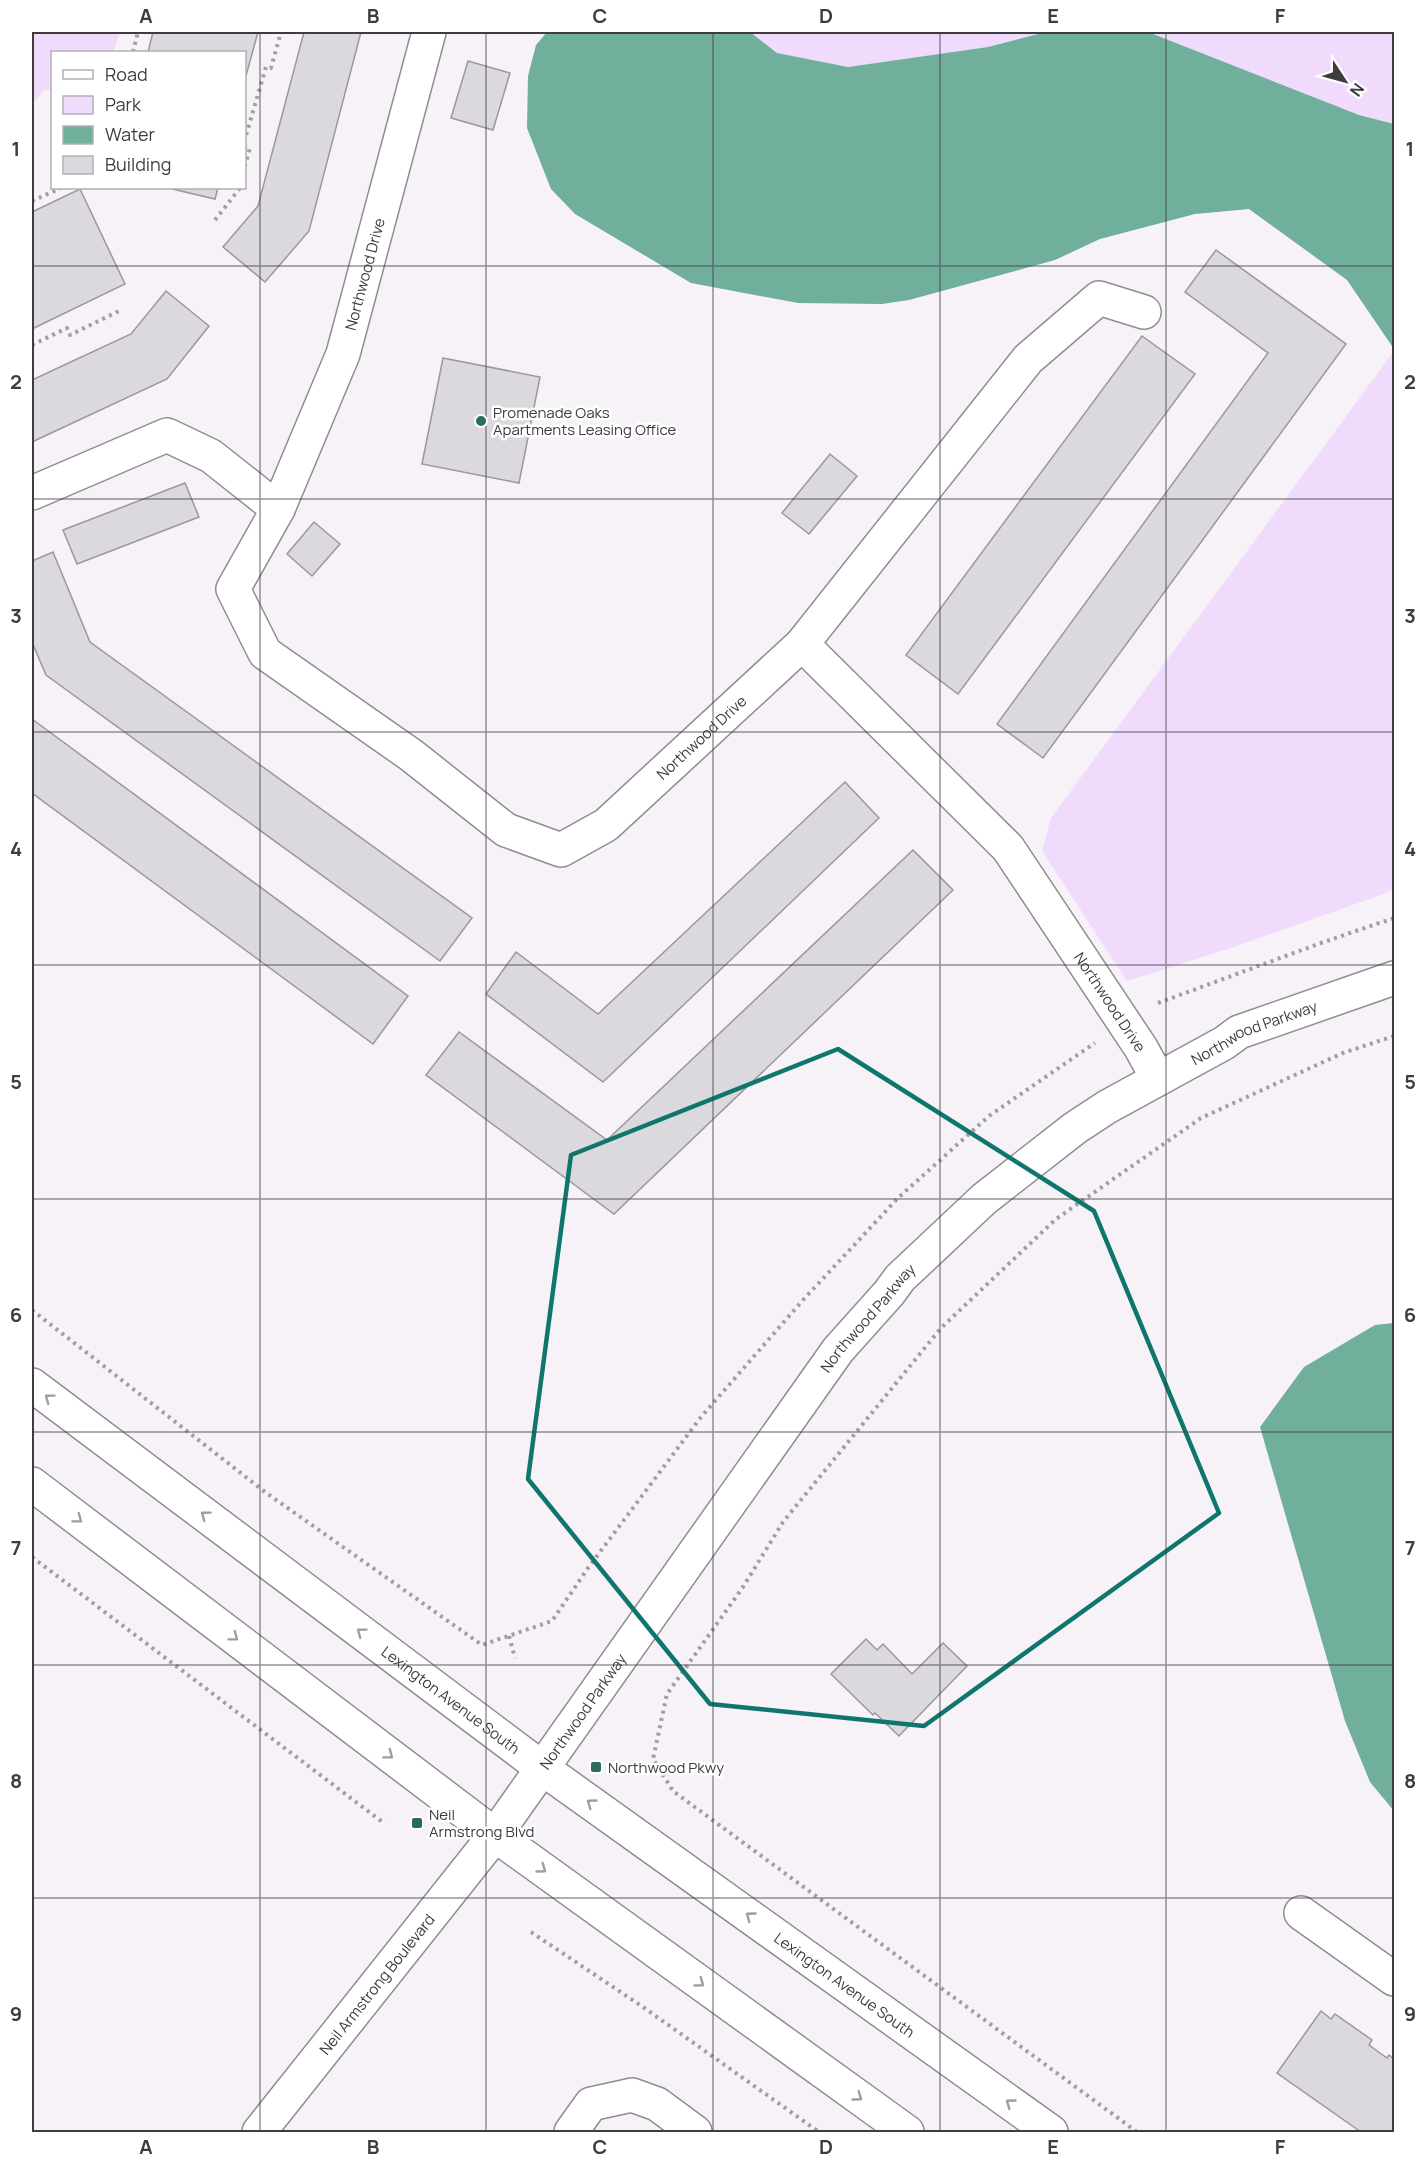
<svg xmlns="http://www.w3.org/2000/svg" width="1426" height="2164" font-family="Manrope,sans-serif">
	<rect width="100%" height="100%" fill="#f6f2f8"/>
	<g fill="#f0dbfc">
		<polygon points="32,32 120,32 113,52 52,52 52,89 43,91 32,105"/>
		<polygon points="750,32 1046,32 988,47 848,67 777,53"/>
		<polygon points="1148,32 1394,32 1394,124 1359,115"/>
		<polygon points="1394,351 1394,889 1378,896 1234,947 1127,981 1042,851 1051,818"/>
	</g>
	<g fill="#70af9c">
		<polygon points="547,32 750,32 777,53 848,67 988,47 1046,32 1148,32 1359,115 1394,124 1394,349 1347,280 1249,209 1195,214 1100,239 1055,260 909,300 882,304 798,303 691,283 575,214 551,189 527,128 528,76 536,45"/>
		<polygon points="1394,1323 1394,1811 1370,1782 1345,1721 1260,1427 1304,1367 1375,1325"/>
	</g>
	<g fill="#dbd8de" stroke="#9b979d" stroke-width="1.5">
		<polygon points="153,32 258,32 244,83 244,52 148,52"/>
		<polygon points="304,32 361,32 309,231 265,282 223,247 258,206"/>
		<polygon points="468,61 510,73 493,130 451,118"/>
		<polygon points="168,188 218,188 215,199"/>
		<polygon points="80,189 125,284 32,329 32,212"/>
		<polygon points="1216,250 1346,344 1043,758 997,724 1268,353 1185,292"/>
		<polygon points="166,291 209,326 167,379 32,442 32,380 131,334"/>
		<polygon points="1142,336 1195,374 958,694 906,655"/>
		<polygon points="443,358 540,377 519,483 422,464"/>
		<polygon points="830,454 857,476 809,534 782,513"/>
		<polygon points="185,483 199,517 77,564 63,530"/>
		<polygon points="314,522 340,544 312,576 287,554"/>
		<polygon points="53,552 90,642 472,918 440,961 46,675 32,642 32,561"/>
		<polygon points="32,719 408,996 373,1044 32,793"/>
		<polygon points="845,782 879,818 603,1082 486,994 516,952 598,1014"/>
		<polygon points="913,850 953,890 614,1214 426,1075 459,1032 607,1140"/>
		<polygon points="866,1639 877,1650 883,1644 912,1674 943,1643 967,1666 899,1736 875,1713 873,1715 831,1674"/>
		<polygon points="1321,2011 1331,2019 1335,2014 1372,2040 1369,2045 1387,2058 1389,2055 1394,2059 1394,2132 1361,2132 1277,2073"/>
	</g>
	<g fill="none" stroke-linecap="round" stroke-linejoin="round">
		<g stroke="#908d92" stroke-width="36">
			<g id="minor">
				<path id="s1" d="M32,493l135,-58 44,21 67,53 65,-155 86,-322"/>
				<path id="s2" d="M278,509l-45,80 32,64 146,102 95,75 55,20 45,-25 196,-181 206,204 133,200 17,31"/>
				<polyline points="802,644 1028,359 1099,298 1144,312"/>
				<path id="s3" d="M32,1385l510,383 509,364"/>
				<polyline points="32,1484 495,1835 907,2132"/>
				<polyline points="1301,1913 1394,1979"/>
				<path id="s4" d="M259,2132l236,-297 343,-485 51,-57 11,-15 84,-79 91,-71 32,-21 117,-64 15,-11 155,-54"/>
				<polyline points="571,2132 591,2104 632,2095 657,2104 695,2132"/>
			</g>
		</g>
		<g stroke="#a19ea3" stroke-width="4" stroke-dasharray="3 4.5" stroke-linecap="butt">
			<polyline points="133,52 138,32"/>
			<polyline points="244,142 266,67 271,68 281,32"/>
			<polyline points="244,147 250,148 244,169"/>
			<polyline points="32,201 61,188"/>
			<polyline points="215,220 240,188"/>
			<polyline points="32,345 67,328 70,335 121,310"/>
			<polyline points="1158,1003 1321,943 1394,918"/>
			<polyline points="32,1310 265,1492 482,1645 552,1621 588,1568 701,1417 803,1300 898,1198 989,1116 1095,1043"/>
			<polyline points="32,1557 385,1824"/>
			<polyline points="509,1636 515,1658"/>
			<polyline points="531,1932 643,2007 819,2132"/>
			<polyline points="1137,2132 673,1791 653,1759 667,1694 743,1587 783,1522 941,1328 1056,1219 1201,1118 1343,1053 1394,1036"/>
		</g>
		<use href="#minor" stroke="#fff" stroke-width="33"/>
	</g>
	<defs><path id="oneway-chevron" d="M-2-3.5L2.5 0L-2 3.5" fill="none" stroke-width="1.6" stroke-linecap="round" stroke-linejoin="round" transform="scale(1.5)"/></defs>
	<g stroke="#9e9e9f">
		<use href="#oneway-chevron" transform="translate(49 1398) rotate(-143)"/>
		<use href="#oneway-chevron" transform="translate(205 1515) rotate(-143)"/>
		<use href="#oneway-chevron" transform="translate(78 1519) rotate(37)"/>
		<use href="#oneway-chevron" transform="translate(361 1632) rotate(-143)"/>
		<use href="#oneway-chevron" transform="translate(234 1637) rotate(37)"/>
		<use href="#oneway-chevron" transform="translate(389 1755) rotate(37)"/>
		<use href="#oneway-chevron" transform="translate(591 1803) rotate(-144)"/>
		<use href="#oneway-chevron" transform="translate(542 1869) rotate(36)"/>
		<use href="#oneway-chevron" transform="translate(750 1916) rotate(-144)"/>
		<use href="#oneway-chevron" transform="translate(700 1983) rotate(36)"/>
		<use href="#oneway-chevron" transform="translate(858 2097) rotate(36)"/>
		<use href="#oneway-chevron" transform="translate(1010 2103) rotate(-144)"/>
	</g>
	<path fill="none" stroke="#0f766e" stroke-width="4.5" stroke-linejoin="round" d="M838,1049l256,162 125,302 -295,213 -214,-22 -182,-225 43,-324z"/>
	<path fill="none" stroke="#3e3c3f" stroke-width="1.5" stroke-opacity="0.55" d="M260,32v2100M486,32v2100M713,32v2100M940,32v2100M1166,32v2100M32,266h1362M32,499h1362M32,732h1362M32,965h1362M32,1199h1362M32,1432h1362M32,1665h1362M32,1898h1362"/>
	<g fill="#2c6c5c" stroke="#fff" stroke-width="2">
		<circle cx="481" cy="421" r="6"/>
		<rect x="590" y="1761" width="12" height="12" rx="3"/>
		<rect x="411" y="1817" width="12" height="12" rx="3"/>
	</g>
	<g text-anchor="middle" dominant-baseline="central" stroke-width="5" stroke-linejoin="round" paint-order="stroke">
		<g font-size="15" fill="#3e3c3f" stroke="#fff">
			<text stroke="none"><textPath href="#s1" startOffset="532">Northwood Drive</textPath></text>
			<text stroke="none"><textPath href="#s2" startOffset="702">Northwood Drive</textPath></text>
			<text stroke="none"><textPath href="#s2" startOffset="1314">Northwood Drive</textPath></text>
			<text stroke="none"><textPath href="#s4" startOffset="1503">Northwood Parkway</textPath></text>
			<text stroke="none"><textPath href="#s4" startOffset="1017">Northwood Parkway</textPath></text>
			<text stroke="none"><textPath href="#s3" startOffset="524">Lexington Avenue South</textPath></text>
			<text stroke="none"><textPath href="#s4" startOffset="531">Northwood Parkway</textPath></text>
			<text stroke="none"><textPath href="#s4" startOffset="189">Neil Armstrong Boulevard</textPath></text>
			<text stroke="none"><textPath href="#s3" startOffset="1010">Lexington Avenue South</textPath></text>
		</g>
		<g font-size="15" fill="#3e3c3f" stroke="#fff" text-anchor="start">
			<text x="493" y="412">Promenade Oaks<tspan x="493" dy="17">Apartments Leasing Office</tspan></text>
			<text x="608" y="1767">Northwood Pkwy</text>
			<text x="429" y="1814">Neil<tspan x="429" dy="17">Armstrong Blvd</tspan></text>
		</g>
	</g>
	<rect width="1426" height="2164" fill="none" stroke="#ffffff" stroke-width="66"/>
	<rect x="51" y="51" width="195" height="138" fill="#ffffff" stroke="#b2b1b2" stroke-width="1.5"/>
	<rect x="63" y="70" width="30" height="9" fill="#ffffff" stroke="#b2b1b2" stroke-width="1.5"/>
	<text x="105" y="81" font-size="18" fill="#3e3c3f">Road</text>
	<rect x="63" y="96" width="30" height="18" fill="#f0dbfc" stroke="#b2b1b2" stroke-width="1.5"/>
	<text x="105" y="111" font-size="18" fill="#3e3c3f">Park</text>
	<rect x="63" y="126" width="30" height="18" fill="#70af9c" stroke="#b2b1b2" stroke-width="1.5"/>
	<text x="105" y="141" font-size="18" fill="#3e3c3f">Water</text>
	<rect x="63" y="156" width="30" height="18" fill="#dbd8de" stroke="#b2b1b2" stroke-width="1.5"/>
	<text x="105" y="171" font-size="18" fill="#3e3c3f">Building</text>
	<g transform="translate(1345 81) rotate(126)" stroke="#ffffff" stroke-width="4.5" paint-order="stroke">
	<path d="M0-4.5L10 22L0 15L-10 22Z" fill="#3e3c3f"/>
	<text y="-9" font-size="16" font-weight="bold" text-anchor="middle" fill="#3e3c3f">N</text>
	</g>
	<rect x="33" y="33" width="1360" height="2098" fill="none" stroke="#3e3c3f" stroke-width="2"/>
	<g font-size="20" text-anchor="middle" font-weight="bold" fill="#3e3c3f">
		<text x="146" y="23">A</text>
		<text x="373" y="23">B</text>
		<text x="600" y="23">C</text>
		<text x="826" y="23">D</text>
		<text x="1053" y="23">E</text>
		<text x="1280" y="23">F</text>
		<text x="16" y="156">1</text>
		<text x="1410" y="156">1</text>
		<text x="16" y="389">2</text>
		<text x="1410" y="389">2</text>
		<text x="16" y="623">3</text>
		<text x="1410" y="623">3</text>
		<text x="16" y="856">4</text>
		<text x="1410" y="856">4</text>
		<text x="16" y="1089">5</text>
		<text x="1410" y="1089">5</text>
		<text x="16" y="1322">6</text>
		<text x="1410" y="1322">6</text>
		<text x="16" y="1555">7</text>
		<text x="1410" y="1555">7</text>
		<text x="16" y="1788">8</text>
		<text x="1410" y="1788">8</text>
		<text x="16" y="2021">9</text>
		<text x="1410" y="2021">9</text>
		<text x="146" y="2154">A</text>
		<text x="373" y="2154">B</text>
		<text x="600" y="2154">C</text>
		<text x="826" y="2154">D</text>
		<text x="1053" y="2154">E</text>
		<text x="1280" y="2154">F</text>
	</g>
</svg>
